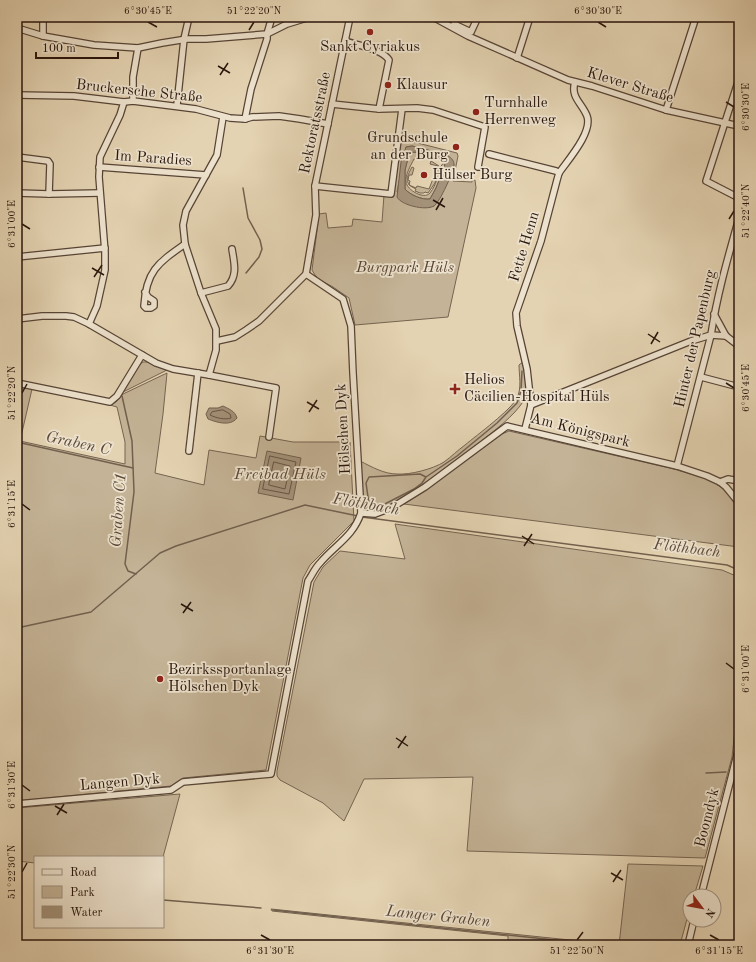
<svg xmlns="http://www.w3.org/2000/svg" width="756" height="962" font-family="'Old Standard TT',serif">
	<rect width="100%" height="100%" fill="#e4d3b2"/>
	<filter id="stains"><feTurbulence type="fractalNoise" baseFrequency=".005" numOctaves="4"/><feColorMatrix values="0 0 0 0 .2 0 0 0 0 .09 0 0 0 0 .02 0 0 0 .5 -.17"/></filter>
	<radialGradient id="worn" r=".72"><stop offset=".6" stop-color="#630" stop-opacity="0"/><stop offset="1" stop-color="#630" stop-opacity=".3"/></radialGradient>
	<g fill="#c4b396" stroke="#766451" fill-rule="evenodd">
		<path d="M402,139l55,14 1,3 -5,25 19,1v-2h3l1,8 -28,129 -93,8 -6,-27 -16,-11 -13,-7 -5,-5 -3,-5 7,-56 7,-1 2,15 24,-2 1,-7 29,3 2,-27 9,1 7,-55zM412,146l35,9 7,10 -7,18 -13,23c-16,4 -26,-6 -37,-14l9,-45z"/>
		<path d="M414,152l15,3 -1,3 -14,1c-3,6 -9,16 -8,23 1,8 18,18 24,11 7,-9 7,-17 10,-26l2,-2 1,-3 2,4 -9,22 -6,11c-8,1 -20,-4 -25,-10v-19l4,-16z"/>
		<path d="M431,161l8,5 -4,17 -7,10 -3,-1 -1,1h-4l-5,-2 1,-2c-12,-5 -10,-11 -4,-22l2,1 -2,7h-3l-1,5 2,1 -1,4 7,3 1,-2 12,3 9,-23 -8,-2z"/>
		<path d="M524,361c1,10 4,30 0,39 -9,16 -32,32 -46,44 -31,24 -66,56 -104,68l-9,-6 -2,-7 -3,-38c12,6 24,13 37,13 13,1 36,-5 47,-12 7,-5 14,-12 21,-17 12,-10 46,-35 52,-47 5,-10 2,-23 2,-33z"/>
		<polygon points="143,362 147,362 167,370 123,392 140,364"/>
		<polygon points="167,373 163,414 155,473 204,485 209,450 256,458 260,436 293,442 350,442 354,521 310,565 303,578 266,770 183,778 171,786 17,801 17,400 20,386 32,389 20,441 125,464 125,442 117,407 110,405 116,402 123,394"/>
		<polygon points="509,431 674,469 701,477 713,481 723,489 739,507 739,547 404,504 420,494 502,434"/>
		<polygon points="395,524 722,570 736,576 739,581 739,664 736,721 732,757 705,858 467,851 473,777 364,779 344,821 323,803 280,780 277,776 277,771 314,582 323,567 340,551 405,559"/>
		<polygon points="180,794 163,857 35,857 35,863 17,861 17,808"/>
		<polygon points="628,864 703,866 694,896 690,896 690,908 680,945 619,945"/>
		<polygon points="271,909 618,945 508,945 508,936 272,911"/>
	</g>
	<g fill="#a4927a" stroke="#72604e" fill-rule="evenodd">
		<path d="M412,146l35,9c3,2 7,5 7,9 0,7 -14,38 -20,42 -9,5 -33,-1 -37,-9l4,-35 5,-15zM414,152c10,2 26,3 31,13l-9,23 -6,11c-8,1 -20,-4 -25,-10v-19l4,-16z"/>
		<path d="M223,406c6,3 12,5 14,12 -7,9 -21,4 -29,1l-2,-5 3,-6h9z"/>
		<polygon points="267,451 301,458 293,500 258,493"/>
	</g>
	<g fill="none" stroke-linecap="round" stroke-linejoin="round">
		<g stroke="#665443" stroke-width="1">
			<path d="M223,410l7,4 1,4c-6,2 -15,0 -21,-3l2,-3z"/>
			<polygon points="270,456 296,462 289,494 263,489"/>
			<polygon points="274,462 290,466 285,489 269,485"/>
		</g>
		<g stroke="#72604e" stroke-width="1.5">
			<polyline points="243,188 248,218 260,240 262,249 259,257 246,273"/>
			<polyline points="122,396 132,441 134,492 125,564 128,571 136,574"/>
			<polyline points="17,442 133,468"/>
			<polyline points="426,477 420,474 369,477 366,483 369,504 377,508 414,489 422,483 426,477 457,456 497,423 517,403 521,391 522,371"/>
			<polyline points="362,517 727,565 734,568 739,573"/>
			<polyline points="17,628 91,612 160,553 176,546 305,505 358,516"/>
			<polyline points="706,773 726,772"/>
			<polyline points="163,900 261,908"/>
			<polyline points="273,910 601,945"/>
		</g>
		<g stroke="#574436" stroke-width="8">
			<g id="minor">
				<polyline points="43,17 43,36"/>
				<polyline points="433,17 468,36 568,80 592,86 666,110 739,126"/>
				<polyline points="457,17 454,24 471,32 477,19 473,17"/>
				<polyline points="17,28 43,36 94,45 138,48 162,43 187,39 206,39 267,34 287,24 310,17"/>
				<path d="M345,41c12,4 37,8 44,19l-10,49"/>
				<polyline points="517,58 530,17"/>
				<polyline points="739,79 706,181 739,198"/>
				<polyline points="17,95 74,96 124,102 133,101 196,109 230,118 245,119 252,117 279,116 300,119 328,124"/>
				<polyline points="133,101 133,77 138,48"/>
				<polyline points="332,104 379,109 417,108 433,110 485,127 478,167"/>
				<polyline points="177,105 184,39 189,17"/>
				<polyline points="666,110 696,17"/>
				<polyline points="245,119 251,89 267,39 267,34 272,17"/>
				<polyline points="489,154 556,171 559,173"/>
				<polyline points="17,157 48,161 50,164 49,194"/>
				<polyline points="99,167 206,175"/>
				<polyline points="315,186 391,194 402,109"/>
				<polyline points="17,193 49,194 100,193"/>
				<polyline points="17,257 105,248"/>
				<path d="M145,292l3,5 6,4v5l-3,2h-5l-2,-2c2,-35 14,-43 41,-62"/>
				<path d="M201,293l27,-7c10,-11 6,-24 4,-37"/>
				<polyline points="714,314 726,336 739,346"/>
				<polyline points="17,319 42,316 66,316 74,317 89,324 156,363 173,369 209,375 276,388 269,437"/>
				<polyline points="89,324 97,306 105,270 105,252 99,177 100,157 120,115 124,102"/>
				<polyline points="217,341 235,337 246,330 259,321 306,274 316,215 315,186 350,17"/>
				<polyline points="209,375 216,350 216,329 201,293 185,244 183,225 186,211 217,155 223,117"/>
				<polyline points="701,377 739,387"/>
				<polyline points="17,383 110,402 117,396 142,355"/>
				<polyline points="531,405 691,341 711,335 726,336"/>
				<path d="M525,429l6,-24 -4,-36 -10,-43 -1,-13 25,-72 16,-61 2,-7c9,-13 34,-41 28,-57 -5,-13 -17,-19 -12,-34"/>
				<polyline points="189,451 198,373"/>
				<path d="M677,466l34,-131c6,-40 17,-78 28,-117"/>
				<polyline points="720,482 728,479 739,481"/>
				<polyline points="361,513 375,514 391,508 425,487 507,426 677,466 707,476 720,482 726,487 739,503"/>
				<path d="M17,804l154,-14 12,-8 88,-8 37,-193c4,-6 7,-13 12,-18 15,-18 33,-26 41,-50l-8,-140 -2,-47 -8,-27 -37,-25"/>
				<polyline points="701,896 739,747"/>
				<polyline points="688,945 694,920"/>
			</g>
		</g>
		<use href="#minor" stroke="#ede2cd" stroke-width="5.5"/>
	</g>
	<path fill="none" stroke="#28150c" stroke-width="1.5" d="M148,22l9,5M598,22l8,5M249,30l5,-8M218,66l12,7M220,75l8,-12M726,102l8,5M433,200l12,7M436,210l7,-12M729,219l5,-8M22,224l8,5M92,268l12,7M94,277l8,-12M648,334l12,8M651,344l7,-12M726,383l8,5M22,393l5,-9M307,402l12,7M309,412l8,-12M22,504l8,6M522,536l12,8M524,546l8,-12M181,604l12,7M183,613l8,-11M726,663l8,6M396,738l12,8M398,748l8,-12M22,785l8,6M55,806l12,7M57,815l7,-11M22,872l5,-9M611,873l12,7M613,882l8,-12M261,935l9,5M710,935l9,5M577,940l6,-8"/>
	<g fill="#8f2418" stroke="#ede2cd" stroke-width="1.5">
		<circle cx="370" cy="32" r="4"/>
		<circle cx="388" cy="85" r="4"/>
		<circle cx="476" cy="112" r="4"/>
		<circle cx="456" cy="147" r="4"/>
		<circle cx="424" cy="175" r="4"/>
		<path d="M453 383h4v4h4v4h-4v4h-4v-4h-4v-4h4z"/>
		<circle cx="160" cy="679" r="4"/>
	</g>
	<g text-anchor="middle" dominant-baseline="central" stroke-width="3.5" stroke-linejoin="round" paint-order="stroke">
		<g font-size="15" fill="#28150c" stroke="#ede2cd" text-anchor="start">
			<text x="370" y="47" text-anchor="middle">Sankt Cyriakus</text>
			<text x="396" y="85">Klausur</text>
			<text x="484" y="103">Turnhalle<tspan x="484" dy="17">Herrenweg</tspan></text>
			<text x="448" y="138" text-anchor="end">Grundschule<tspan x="448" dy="17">an der Burg</tspan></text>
			<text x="432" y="175">Hülser Burg</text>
			<text x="464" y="380">Helios<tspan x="464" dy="17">Cäcilien-Hospital Hüls</tspan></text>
			<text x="168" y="670">Bezirkssportanlage<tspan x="168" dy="17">Hölschen Dyk</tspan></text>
		</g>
		<g font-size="15" fill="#28150c" stroke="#ede2cd">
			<text transform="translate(630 86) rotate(17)">Klever Straße</text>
			<text transform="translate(139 92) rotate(6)">Bruckersche Straße</text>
			<text transform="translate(316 123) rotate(-78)">Rektoratsstraße</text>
			<text transform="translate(153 159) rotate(4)">Im Paradies</text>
			<text transform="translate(525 247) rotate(-73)">Fette Henn</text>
			<text transform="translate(696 339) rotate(-77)">Hinter der Papenburg</text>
			<text transform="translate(344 429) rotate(-93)">Hölschen Dyk</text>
			<text transform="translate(580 431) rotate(14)">Am Königspark</text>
			<text transform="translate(120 783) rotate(-5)">Langen Dyk</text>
			<text transform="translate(708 818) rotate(-76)">Boomdyk</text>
		</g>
		<g font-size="15" font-style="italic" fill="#574435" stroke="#ede2cd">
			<text x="405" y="268">Burgpark Hüls</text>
		</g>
		<g font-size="16" font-style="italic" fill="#5a4738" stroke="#ede2cd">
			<text transform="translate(78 444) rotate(12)">Graben C</text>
			<text x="280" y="475">Freibad Hüls</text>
			<text transform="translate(366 505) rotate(10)">Flöthbach</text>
			<text transform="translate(119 510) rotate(-86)">Graben C1</text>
			<text transform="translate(687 549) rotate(7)">Flöthbach</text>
			<text transform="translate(438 917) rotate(6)">Langer Graben</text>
		</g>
	</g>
	<rect width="756" height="962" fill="none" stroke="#e4d3b2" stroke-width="44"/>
	<rect x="34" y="856" width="130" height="72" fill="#ede2cd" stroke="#9e9080"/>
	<rect x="42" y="869" width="20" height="6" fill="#ede2cd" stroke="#9e9080"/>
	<text x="70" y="876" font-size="12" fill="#28150c">Road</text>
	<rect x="42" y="886" width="20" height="12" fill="#c4b396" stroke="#9e9080"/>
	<text x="70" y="896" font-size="12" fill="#28150c">Park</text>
	<rect x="42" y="906" width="20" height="12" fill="#a4927a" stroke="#9e9080"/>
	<text x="70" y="916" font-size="12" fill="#28150c">Water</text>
	<g transform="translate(702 908) rotate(122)"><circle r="19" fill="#ede2cd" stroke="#9e9080"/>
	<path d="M0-3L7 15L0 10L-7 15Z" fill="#8f2418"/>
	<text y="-6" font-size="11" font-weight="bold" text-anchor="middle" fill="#28150c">N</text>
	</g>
	<path d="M36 52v6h82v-6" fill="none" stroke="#28150c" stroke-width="2"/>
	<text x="42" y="52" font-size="12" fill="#28150c" stroke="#ede2cd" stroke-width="3" paint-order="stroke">100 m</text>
	<rect x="22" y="22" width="712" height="918" fill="none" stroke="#28150c" stroke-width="1.5"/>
	<g font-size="10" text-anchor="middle" fill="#28150c">
		<text x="148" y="14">6°30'45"E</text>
		<text x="254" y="14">51°22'20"N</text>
		<text x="598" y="14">6°30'30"E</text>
		<text transform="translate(745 107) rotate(-90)" y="4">6°30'30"E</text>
		<text transform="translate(745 211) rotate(-90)" y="4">51°22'40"N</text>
		<text transform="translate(11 224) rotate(-90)" y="4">6°31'00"E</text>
		<text transform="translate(745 388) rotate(-90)" y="4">6°30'45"E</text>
		<text transform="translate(11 393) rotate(-90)" y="4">51°22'20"N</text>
		<text transform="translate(11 504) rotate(-90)" y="4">6°31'15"E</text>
		<text transform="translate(745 669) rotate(-90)" y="4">6°31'00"E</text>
		<text transform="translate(11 785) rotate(-90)" y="4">6°31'30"E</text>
		<text transform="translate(11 872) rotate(-90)" y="4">51°22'30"N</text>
		<text x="270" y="954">6°31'30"E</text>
		<text x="577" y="954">51°22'50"N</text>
		<text x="719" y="954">6°31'15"E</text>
	</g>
	<rect width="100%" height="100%" filter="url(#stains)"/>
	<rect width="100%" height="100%" fill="url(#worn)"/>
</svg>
